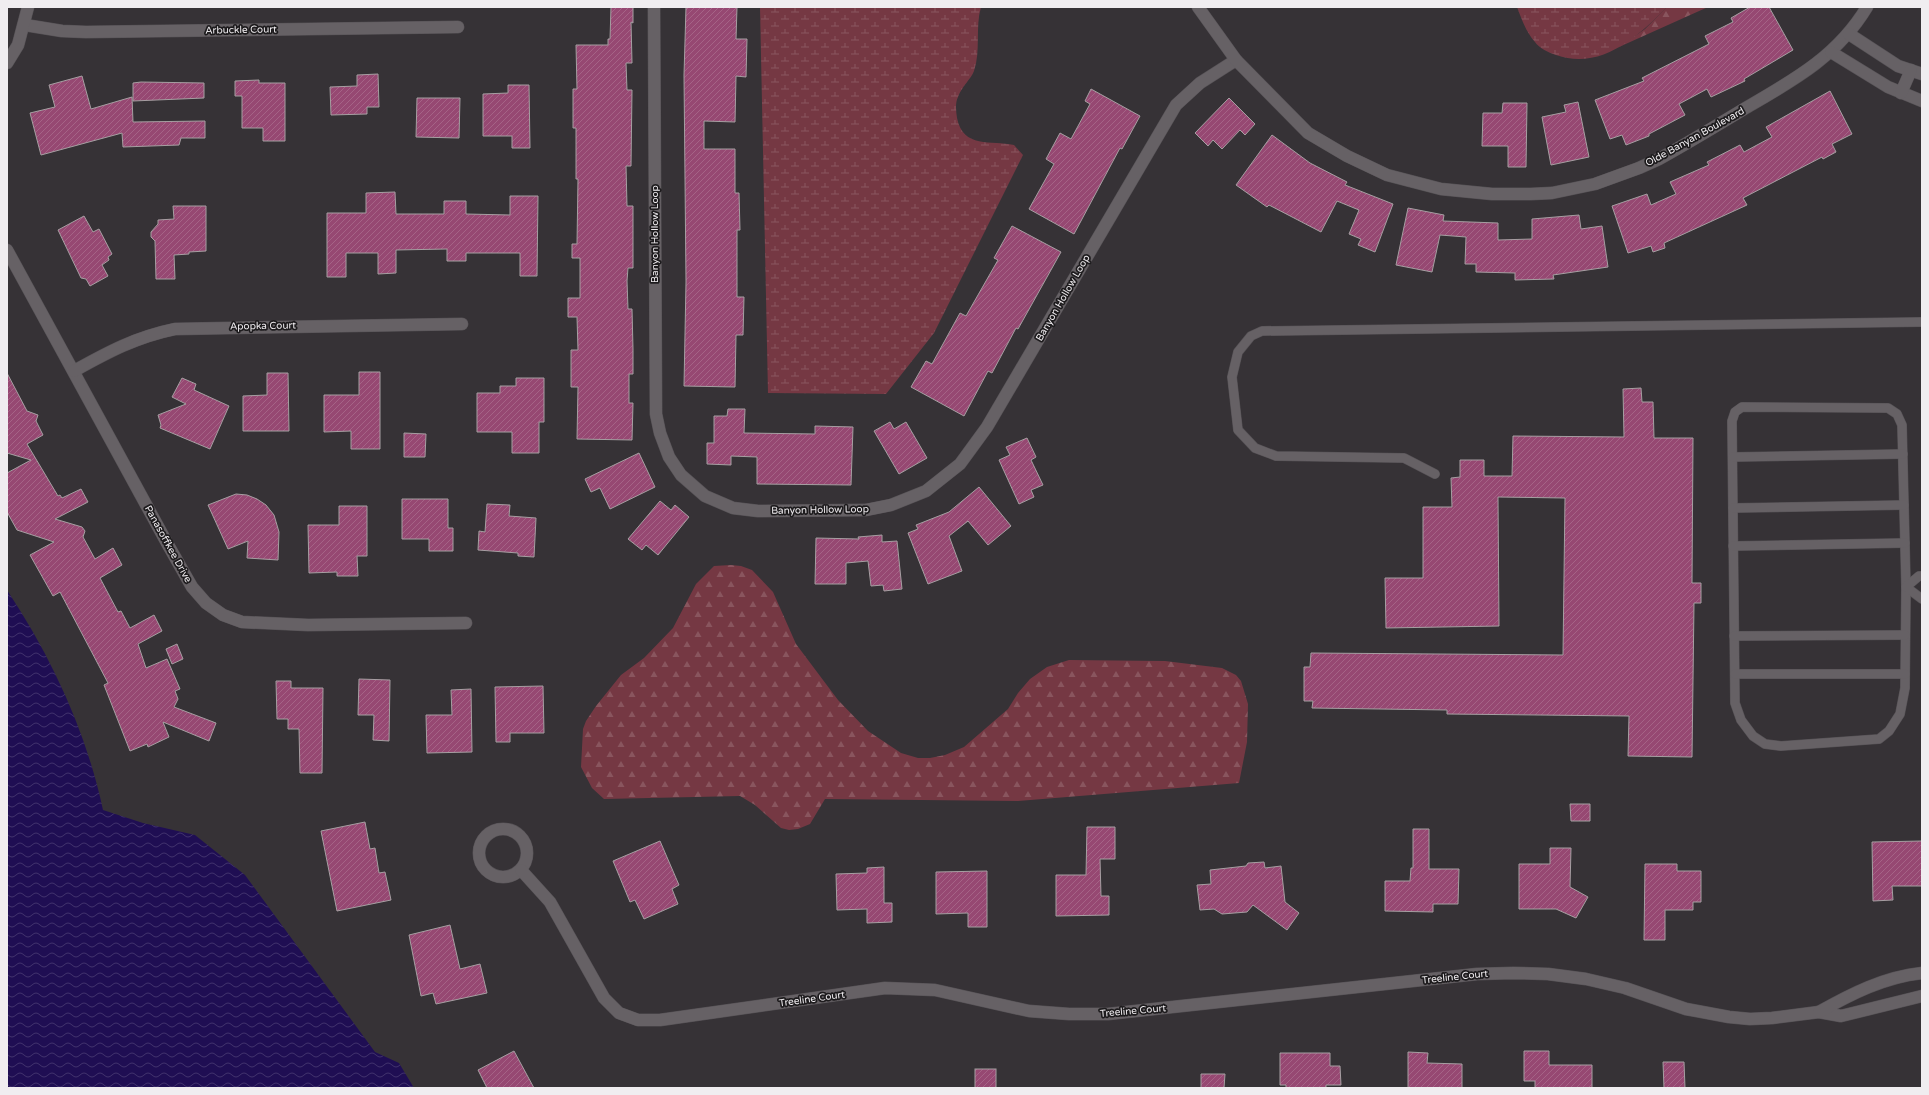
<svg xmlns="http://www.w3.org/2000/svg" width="1929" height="1095" font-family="'Varela Round',sans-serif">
	<defs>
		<pattern id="forest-firs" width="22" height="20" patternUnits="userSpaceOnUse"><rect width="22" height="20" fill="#753843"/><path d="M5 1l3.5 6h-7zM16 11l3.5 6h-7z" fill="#89555e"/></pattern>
		<pattern id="wetland-marsh" width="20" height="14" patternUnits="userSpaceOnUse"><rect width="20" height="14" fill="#753843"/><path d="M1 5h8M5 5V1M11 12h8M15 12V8" fill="none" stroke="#89555e"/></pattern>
		<pattern id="water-waves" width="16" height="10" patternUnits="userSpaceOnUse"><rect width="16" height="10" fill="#1f0e53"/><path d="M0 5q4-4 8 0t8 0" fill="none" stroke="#40316c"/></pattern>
		<pattern id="building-hatch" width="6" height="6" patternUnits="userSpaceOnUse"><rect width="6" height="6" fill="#964872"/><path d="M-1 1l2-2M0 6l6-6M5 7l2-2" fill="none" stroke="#a56386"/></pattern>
	</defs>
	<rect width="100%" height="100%" fill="#363236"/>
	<g fill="url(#forest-firs)">
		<polygon points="1667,7 1708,7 1619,47 1645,29"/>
		<polygon points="731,565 741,566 752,570 773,592 796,644 838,700 868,731 901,753 918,758 930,758 945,755 964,747 1008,709 1018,693 1030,679 1047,667 1069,660 1165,661 1222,668 1236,675 1241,681 1248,704 1247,742 1239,783 1018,801 825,799 810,824 798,829 789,830 781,828 755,805 740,796 604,799 592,788 581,767 583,729 586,721 596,706 621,675 644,658 673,628 696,584 714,566"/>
	</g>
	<g fill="url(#wetland-marsh)">
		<path d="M760,7h221c-6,20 0,44 -7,64 -3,8 -12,15 -16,26 -3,6 -2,14 -1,21 6,31 34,22 57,27l9,10 -89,178 -48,61 -118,-1z"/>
		<path d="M1517,7h150c-29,30 -67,64 -111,48 -7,-2 -17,-7 -21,-13 -9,-10 -13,-22 -18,-35z"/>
	</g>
	<path fill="url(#water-waves)" d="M7,590c45,68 79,141 96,220l40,13 52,12 50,40 130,177 24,11 15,25h-407z"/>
	<g fill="url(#building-hatch)" stroke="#a69fa2">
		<polygon points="611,7 633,7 633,23 631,22 632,63 626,63 627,90 632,90 631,166 626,166 627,206 633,206 633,268 628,268 627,281 628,309 632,309 633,349 633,374 629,374 629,403 633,403 632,440 577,439 578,387 571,387 571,350 578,350 577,317 568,317 568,298 580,298 580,258 572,258 572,244 577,244 578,179 576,179 576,128 573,128 573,89 577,89 576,45 608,45 608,39 610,39"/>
		<polygon points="686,7 737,7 736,39 747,39 746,77 736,76 735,122 704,121 704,149 735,149 735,193 739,193 740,230 737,230 737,297 744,297 743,335 736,335 735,387 684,386 686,282 684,75"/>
		<polygon points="1750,7 1769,7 1793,50 1744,79 1745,81 1711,97 1707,89 1679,104 1685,115 1649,134 1649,136 1626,145 1622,135 1610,139 1595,100 1644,81 1642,78 1709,44 1705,36 1733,22 1731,18"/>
		<polygon points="378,74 379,107 367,107 367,114 331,115 330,87 357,86 357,75"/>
		<polygon points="82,76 91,109 132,97 133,122 205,121 205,138 181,138 179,145 123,147 122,133 41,155 30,113 55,107 49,85"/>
		<polygon points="259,80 259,83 285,83 285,141 263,141 263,128 242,128 242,96 235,96 235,81"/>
		<polygon points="141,82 204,83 204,98 133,101 133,83"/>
		<polygon points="508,85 529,85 530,148 512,148 512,136 483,136 483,94 508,93"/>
		<polygon points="1091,89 1140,116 1122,149 1120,148 1074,234 1029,209 1054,164 1046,159 1060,133 1071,139 1090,104 1085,101"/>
		<polygon points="1830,91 1852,134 1832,144 1836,152 1823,159 1822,157 1743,198 1747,205 1664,243 1665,248 1653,252 1651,246 1628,253 1612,206 1647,194 1651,205 1676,194 1670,182 1709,165 1707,162 1740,145 1744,152 1772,137 1766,127"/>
		<polygon points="417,98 460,98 459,138 416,137"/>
		<polygon points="1229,98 1255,124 1245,135 1240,130 1222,149 1213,140 1208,146 1195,133"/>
		<polygon points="1578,102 1589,157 1551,165 1542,117 1566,112 1564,105"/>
		<polygon points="1503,103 1527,103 1526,167 1508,167 1508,146 1482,146 1483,113 1502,113"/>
		<polygon points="1272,135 1310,163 1347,182 1345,185 1393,204 1375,252 1358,245 1361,239 1349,234 1359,210 1337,201 1321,232 1269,205 1267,207 1236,185"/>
		<polygon points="395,192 396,214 444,214 444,201 466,201 466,214 510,215 510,196 538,196 537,276 520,276 520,253 466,253 466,261 447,261 447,249 396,250 396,273 378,274 378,253 346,253 346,277 327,277 327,213 366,213 366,193"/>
		<polygon points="173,206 206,206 206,251 189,252 189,254 174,255 175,279 156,279 155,241 151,237 151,232 158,224 158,220 174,219"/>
		<polygon points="1408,208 1444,215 1443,221 1498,223 1498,240 1532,239 1532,219 1579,215 1581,229 1602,226 1608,267 1553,275 1554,279 1515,280 1515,273 1476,272 1476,264 1465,264 1466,237 1440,235 1432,272 1396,265"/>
		<polygon points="84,216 93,232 99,229 112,254 108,257 109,260 102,265 108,276 90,286 86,279 81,278 58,230"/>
		<polygon points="1012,226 1061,252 1018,329 1016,328 992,373 988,371 964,416 911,387 926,361 932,364 960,313 966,316 998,260 994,258"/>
		<polygon points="359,372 380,372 380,449 351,449 351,431 324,432 324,395 359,395"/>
		<polygon points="7,373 27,411 38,415 36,421 43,435 27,444 58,496 60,495 62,498 81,489 88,502 55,519 82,527 85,531 83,537 95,559 113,548 122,565 100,578 118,612 121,611 130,628 154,615 162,631 138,644 146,668 167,659 180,689 175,691 178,699 174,707 216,723 209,741 163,722 169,737 148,747 147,744 130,751 104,685 108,683 60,592 53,596 30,555 54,542 17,530 7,512 7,473 31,460 7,453"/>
		<polygon points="267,373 288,373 289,431 243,431 243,396 267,395"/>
		<polygon points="182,378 196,384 194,390 229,406 210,449 160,428 161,425 158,415 186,404 172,397"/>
		<polygon points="516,378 544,378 544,422 539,422 539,453 512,453 512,432 477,432 477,393 500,393 500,386 516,386"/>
		<polygon points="1641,388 1642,402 1653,402 1654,438 1693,438 1692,583 1701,583 1701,603 1694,603 1692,757 1628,756 1629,716 1447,714 1447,710 1312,708 1313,701 1304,701 1304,667 1310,667 1311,653 1563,655 1565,498 1498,497 1499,626 1386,628 1385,578 1423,578 1423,507 1452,507 1451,478 1460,477 1460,460 1484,460 1484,476 1512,476 1513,436 1624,437 1623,389"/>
		<polygon points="728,409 745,409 744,433 815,434 815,426 853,427 851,485 757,484 757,457 731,456 731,465 707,464 707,443 714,443 714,416 727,416"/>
		<polygon points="890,422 894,429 906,422 927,458 899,474 874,431"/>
		<polygon points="404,433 426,434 425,457 404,457"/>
		<polygon points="1027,438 1036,457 1031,460 1043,485 1031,490 1034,497 1019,504 999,460 1010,455 1006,447"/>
		<polygon points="639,453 655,487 610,509 600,488 591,492 585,479"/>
		<polygon points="979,487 1011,526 988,545 968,521 949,536 962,571 928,584 908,533 918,529 916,525 949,512"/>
		<polygon points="236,494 247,495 257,499 266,505 274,515 279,532 278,560 247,558 248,541 228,549 208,505"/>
		<polygon points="402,499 448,499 448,528 453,528 453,551 429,551 429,539 402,539"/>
		<polygon points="660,501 671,510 675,505 689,517 658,555 646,545 642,550 628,539"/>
		<polygon points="487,504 510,505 509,516 536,518 534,557 518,556 518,553 478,550 479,531 485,532"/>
		<polygon points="339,506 367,506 367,556 357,556 358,576 337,576 337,572 309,573 308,525 339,525"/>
		<polygon points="882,535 882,542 897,541 902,589 884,591 883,585 871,586 868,561 846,563 846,584 815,584 816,538 859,539 858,537"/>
		<polygon points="177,644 183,659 172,664 166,649"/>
		<polygon points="359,679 390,680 389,741 373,740 374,715 358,715"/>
		<polygon points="276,681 291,681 291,688 323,688 322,773 300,773 299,729 288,729 288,719 277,719"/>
		<polygon points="543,686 544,733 510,733 510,742 496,742 495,687"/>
		<polygon points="471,689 472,752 427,753 426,715 452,715 451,690"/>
		<polygon points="1570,804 1590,804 1590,821 1571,821"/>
		<polygon points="365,822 370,849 375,848 379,873 385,872 391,900 337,911 321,831"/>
		<polygon points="1087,827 1115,827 1115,859 1100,859 1101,896 1109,896 1109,915 1056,916 1056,875 1086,875"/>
		<polygon points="1413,829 1429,829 1429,869 1459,869 1458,904 1433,904 1433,912 1385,911 1385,881 1410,881 1411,868 1413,868"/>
		<polygon points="660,841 679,885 672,889 678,904 644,919 635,900 630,902 613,861"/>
		<polygon points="1922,841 1922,886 1892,886 1893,900 1873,901 1872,842"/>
		<polygon points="1550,848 1571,848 1570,887 1588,897 1576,918 1556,909 1519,909 1519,864 1550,864"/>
		<polygon points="1264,862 1265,868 1281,866 1285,902 1299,913 1287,930 1253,905 1247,912 1222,914 1214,909 1200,910 1197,885 1211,884 1210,870 1246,866 1248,863"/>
		<polygon points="1645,864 1677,864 1677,871 1701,871 1701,902 1693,902 1693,910 1665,910 1665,940 1644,940"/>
		<polygon points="884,867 884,903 892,903 892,922 867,923 867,909 837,910 836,874 867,873 867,868"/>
		<polygon points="987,871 987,927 968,927 968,913 936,914 936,872"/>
		<polygon points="450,925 460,969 480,964 487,993 436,1004 433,993 421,996 409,935"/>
		<polygon points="514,1051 534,1088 487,1088 478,1070"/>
		<polygon points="1524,1051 1549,1051 1549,1065 1592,1065 1592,1088 1535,1088 1535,1081 1524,1081"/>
		<polygon points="1408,1052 1428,1053 1427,1063 1462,1064 1462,1088 1408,1088"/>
		<polygon points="1280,1053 1330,1053 1330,1066 1340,1066 1341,1085 1326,1085 1326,1088 1286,1088 1286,1085 1280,1085"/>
		<polygon points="1663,1062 1684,1062 1685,1088 1664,1088"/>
		<rect x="975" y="1069" width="21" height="19"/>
		<polygon points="1201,1074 1225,1074 1224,1088 1201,1088"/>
	</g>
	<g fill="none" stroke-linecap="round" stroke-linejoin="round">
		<g stroke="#555155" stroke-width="10">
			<g id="lane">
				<polygon points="1742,407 1888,408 1897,414 1902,425 1906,587 1905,688 1900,714 1889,731 1879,739 1781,746 1765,744 1753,736 1741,720 1735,703 1732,421 1735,412"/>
				<polyline points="1733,457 1903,454"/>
				<polyline points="1435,474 1404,458 1276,456 1255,448 1238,430 1232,377 1238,352 1251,336 1262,331 1922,322"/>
				<polyline points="1733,508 1904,505"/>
				<polyline points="1733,546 1905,543"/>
				<polyline points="1922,576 1919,576 1906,587 1922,599"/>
				<polyline points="1734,636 1905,635"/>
				<polyline points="1735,674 1905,674"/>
			</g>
		</g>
		<g stroke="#555155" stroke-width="13">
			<g id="street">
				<polyline points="654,7 656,414 660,433 669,457 681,475 705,496 733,508 758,511 866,510 891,505 926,491 960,464 987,427 1176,105 1200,83 1236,60"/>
				<path d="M1198,7l38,53 72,73 39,23 40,19 54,14 51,5h39l21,-1 43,-9 44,-16 20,-9c29,-16 57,-33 85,-50 48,-28 93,-52 123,-102"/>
				<polyline points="25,25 62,31 86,32 458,27"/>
				<polyline points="1849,34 1898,66 1922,74"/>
				<polyline points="1831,52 1888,87 1922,101"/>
				<polyline points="7,63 18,45 28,7"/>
				<polyline points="1901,93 1911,70"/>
				<polyline points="7,250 167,543 192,587 206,603 223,615 242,622 308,625 466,623"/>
				<path d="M74,371c34,-19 62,-34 101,-42l287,-5"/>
				<circle cx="503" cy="853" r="24"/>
				<polyline points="521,870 550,902 604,998 619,1013 638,1020 660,1020 885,988 935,990 1029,1011 1069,1014 1108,1014 1477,974 1513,973 1548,974 1586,979 1625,988 1686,1009 1729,1017 1750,1019 1772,1018 1819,1012 1841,1016 1922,996"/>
				<path d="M1819,1012c32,-18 65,-35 103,-39"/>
			</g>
		</g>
		<use href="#lane" stroke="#666165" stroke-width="9"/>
		<use href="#street" stroke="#666165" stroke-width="12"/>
	</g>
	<g text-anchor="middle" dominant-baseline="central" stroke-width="3.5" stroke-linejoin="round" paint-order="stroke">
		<g font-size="10" fill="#f0edf0" stroke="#1d1b1d">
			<text transform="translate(241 30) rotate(-1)">Arbuckle Court</text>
			<text transform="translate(1695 137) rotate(-29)">Olde Banyan Boulevard</text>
			<text transform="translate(655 234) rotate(-90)">Banyon Hollow Loop</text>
			<text transform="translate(1063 298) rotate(-60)">Banyon Hollow Loop</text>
			<text transform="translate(263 326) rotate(-1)">Apopka Court</text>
			<text transform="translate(820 510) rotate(-1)">Banyon Hollow Loop</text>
			<text transform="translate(168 544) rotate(61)">Panasoffkee Drive</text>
			<text transform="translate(1455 977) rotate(-6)">Treeline Court</text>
			<text transform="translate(812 999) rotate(-8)">Treeline Court</text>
			<text transform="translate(1133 1011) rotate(-5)">Treeline Court</text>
		</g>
	</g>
	<rect width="1929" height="1095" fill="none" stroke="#f0edf0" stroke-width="16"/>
</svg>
